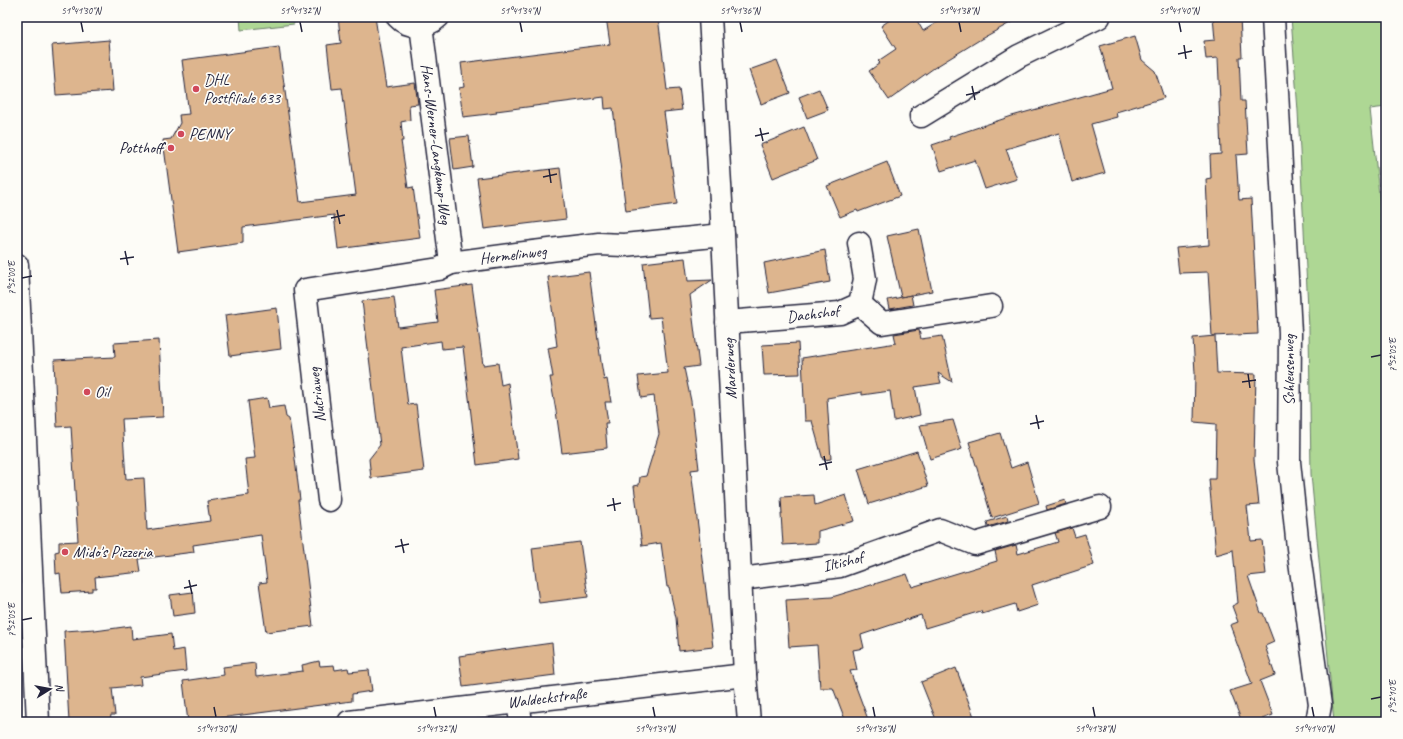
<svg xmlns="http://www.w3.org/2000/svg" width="1403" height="739" font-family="Caveat,sans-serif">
	<rect width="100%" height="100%" fill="#fdfcf7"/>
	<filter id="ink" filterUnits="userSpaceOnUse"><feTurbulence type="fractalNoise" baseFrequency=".025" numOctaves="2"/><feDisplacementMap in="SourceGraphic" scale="8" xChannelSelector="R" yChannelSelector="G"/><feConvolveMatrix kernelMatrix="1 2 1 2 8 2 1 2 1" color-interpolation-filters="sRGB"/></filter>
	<g filter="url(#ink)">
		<g fill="#aed794" stroke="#687c68">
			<polygon points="240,17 293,17 294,24 241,30"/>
			<polygon points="1291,17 1386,17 1386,107 1370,109 1386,259 1386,722 1334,722 1311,474 1309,328 1298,111"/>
		</g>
		<g fill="#ddb58e" stroke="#22223b">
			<polygon points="338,17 375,17 386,87 415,83 418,104 409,105 410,120 401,122 403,141 401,141 408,188 413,187 420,238 338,249 334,215 243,227 243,243 178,252 163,140 171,139 180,123 179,115 189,114 182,60 279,47 300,202 356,195 342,88 332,89 327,45 341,43"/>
			<polygon points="606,17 658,17 667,90 679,89 682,110 664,112 677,204 626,211 613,108 605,109 604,97 496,111 497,113 463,117 459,88 464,87 461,63 610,44"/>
			<polygon points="894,17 915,17 923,31 946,17 1021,17 981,39 934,68 889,100 869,71 880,63 878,61 896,49 881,26"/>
			<polygon points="1213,17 1240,17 1242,57 1239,57 1241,101 1245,101 1248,154 1236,155 1239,200 1251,199 1258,334 1212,336 1208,272 1179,273 1176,248 1209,245 1206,179 1211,178 1210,155 1221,154 1219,102 1220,102 1218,58 1206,59 1204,41 1215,40"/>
			<polygon points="1135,36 1142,60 1155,71 1164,98 1116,112 1117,117 1091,124 1105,173 1072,182 1059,133 1006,149 1017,179 985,189 975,160 941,171 932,145 950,139 949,137 1012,116 1112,88 1100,46"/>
			<polygon points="109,40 113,91 56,95 52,45"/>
			<polygon points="777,60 790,93 761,104 749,70"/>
			<polygon points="819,89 828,110 807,118 799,97"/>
			<polygon points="804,127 817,160 773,178 760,145"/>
			<polygon points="469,136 473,167 454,170 450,138"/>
			<polygon points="887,162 900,196 858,212 857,210 840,217 827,186"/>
			<polygon points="560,168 566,219 484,229 477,178"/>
			<polygon points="919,229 932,291 901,297 887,236"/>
			<polygon points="825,250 830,282 769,293 764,263"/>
			<polygon points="685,258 688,281 712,280 690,295 699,366 684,368 691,401 699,469 691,470 713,647 679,651 676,618 669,587 667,587 661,543 642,546 634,486 639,485 640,477 646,476 659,434 654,396 641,398 638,376 668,373 661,317 649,318 643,263"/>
			<polygon points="589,272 601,362 604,380 607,379 611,402 605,402 608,423 605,423 607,448 562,453 556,411 550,377 553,377 548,348 557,346 548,277"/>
			<polygon points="472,285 483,365 498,363 501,385 508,383 518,459 477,465 463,347 442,349 441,341 401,347 408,405 416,404 424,471 371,478 369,459 380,445 362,301 394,297 398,327 438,322 434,290"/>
			<polygon points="911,295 913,305 890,309 888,300"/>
			<polygon points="277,308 281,349 230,356 225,315"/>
			<polygon points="919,330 921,339 942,336 952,382 938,373 941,383 915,387 920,415 894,421 890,391 862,395 862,392 827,398 831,459 823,460 812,421 805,421 802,358 896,343 894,334"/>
			<polygon points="1215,336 1217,373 1256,374 1254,459 1259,505 1247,506 1251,541 1262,540 1266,574 1248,576 1261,613 1263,613 1274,642 1265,646 1275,675 1260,681 1273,715 1254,722 1242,722 1230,691 1252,684 1230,625 1238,622 1232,606 1238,603 1233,550 1216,555 1209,479 1215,479 1216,424 1194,422 1195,373 1193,338"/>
			<polygon points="159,340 163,417 122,419 126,479 144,478 147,530 210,521 207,501 249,495 245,459 255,458 248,401 267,398 269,408 284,406 286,417 289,419 294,451 300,500 298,500 313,626 266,632 259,583 267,582 261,535 193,545 194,552 139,559 141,572 95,577 96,588 92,588 92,591 62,593 60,573 56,574 55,552 59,551 59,542 78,541 71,426 57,427 54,360 115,357 114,343"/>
			<polygon points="798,343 800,374 764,375 762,345"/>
			<polygon points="953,420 962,449 930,459 920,425"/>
			<polygon points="1000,433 1011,468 1027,462 1039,503 992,518 969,442"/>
			<polygon points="917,451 928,486 869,504 858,469"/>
			<polygon points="814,495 815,505 846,495 854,521 818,531 818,543 783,545 781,514 782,514 781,497"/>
			<polygon points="1065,500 1066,504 1047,510 1046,506"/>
			<polygon points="1007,516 1008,521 988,527 987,522"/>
			<polygon points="1072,528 1075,537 1085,534 1094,565 1032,585 1038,605 1017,612 1015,604 982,614 981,611 925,628 921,615 861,635 864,648 853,650 857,670 850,671 869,722 846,722 833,688 820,688 817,645 789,647 786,600 832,597 907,574 912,587 997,561 995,551 1016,545 1018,554 1058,542 1055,533"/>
			<polygon points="580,542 588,597 539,603 532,548"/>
			<polygon points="193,592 195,613 173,616 170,595"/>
			<polygon points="131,626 132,639 171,634 173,651 184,649 186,671 140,677 141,685 112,688 115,715 111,715 110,722 69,722 64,631 95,629 95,631"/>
			<polygon points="552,643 555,675 463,687 459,656"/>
			<polygon points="319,661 320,666 334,665 335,670 348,668 349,672 369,670 372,691 352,694 352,701 188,722 183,681 224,675 223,667 255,663 256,677 303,671 302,665"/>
			<polygon points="956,668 976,722 937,722 921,682"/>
		</g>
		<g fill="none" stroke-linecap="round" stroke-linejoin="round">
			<g stroke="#22223b" stroke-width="25">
				<g id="minor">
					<path d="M398,17c10,11 29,11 40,0"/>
					<polyline points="710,17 723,235 745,675 749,722"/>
					<polyline points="1273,17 1290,333 1289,462 1298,548 1320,705 1317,722"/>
					<polyline points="421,25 451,263"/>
					<polyline points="921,116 1019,56 1099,17"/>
					<path d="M17,265c8,152 13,305 21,457"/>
					<polyline points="860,304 882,323 991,306"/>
					<polyline points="727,322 840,313 860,304 865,279 859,243"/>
					<polyline points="329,500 305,290 439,269 451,263 517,254 599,244 624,245 723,235"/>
					<polyline points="741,579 840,566 940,530 975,544 1100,507"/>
					<polyline points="518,702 521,722"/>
					<polyline points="349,722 745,675"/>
				</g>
			</g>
			<use href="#minor" stroke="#fdfcf7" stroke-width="22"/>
		</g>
	</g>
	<path fill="none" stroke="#22223b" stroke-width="1.5" d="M81,22l2,10M300,22l2,10M520,22l2,10M740,22l2,10M959,22l2,10M1179,22l2,10M1184,45l2,14M1178,54l14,-3M972,86l3,14M966,95l14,-3M760,128l3,13M755,136l14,-3M549,169l2,14M543,177l14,-3M337,210l3,14M331,218l14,-3M125,251l3,14M120,259l14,-2M22,278l10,-2M1371,357l10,-2M1248,374l2,14M1242,382l14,-2M1036,415l3,14M1030,424l14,-3M824,456l3,14M819,465l13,-3M613,498l2,13M607,506l14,-3M401,539l3,14M395,547l14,-3M189,580l3,14M184,588l13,-3M22,620l10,-2M1371,699l10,-2M214,707l2,10M434,707l2,10M653,707l2,10M873,707l2,10M1093,707l2,10M1312,707l2,10"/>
	<g fill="#d1495b" stroke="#fdfcf7" stroke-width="1.5">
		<circle cx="196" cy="89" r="4"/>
		<circle cx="181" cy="134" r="4"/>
		<circle cx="171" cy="148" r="4"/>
		<circle cx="87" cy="392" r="4"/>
		<circle cx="65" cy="552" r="4"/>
	</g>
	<g text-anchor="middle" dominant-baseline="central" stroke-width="3.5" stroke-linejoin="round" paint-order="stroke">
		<g font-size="16" fill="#22223b" stroke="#fdfcf7" text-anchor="start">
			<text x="204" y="80">DHL<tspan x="204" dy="18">Postfiliale 633</tspan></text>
			<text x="189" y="134">PENNY</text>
			<text x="163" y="148" text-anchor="end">Potthoff</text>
			<text x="95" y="392">Oil</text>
			<text x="73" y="552">Mido's Pizzeria</text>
		</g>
		<g font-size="16" fill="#22223b" stroke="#fdfcf7">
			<text transform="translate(436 144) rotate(83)">Hans-Werner-Langkamp-Weg</text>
			<text transform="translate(513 255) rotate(-7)">Hermelinweg</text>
			<text transform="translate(813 314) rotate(-7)">Dachshof</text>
			<text transform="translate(730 369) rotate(-93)">Marderweg</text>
			<text transform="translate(1289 370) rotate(-90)">Schleusenweg</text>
			<text transform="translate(317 395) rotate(-97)">Nutriaweg</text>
			<text transform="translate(843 562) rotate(-14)">Iltishof</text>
			<text transform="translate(547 698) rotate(-7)">Waldeckstraße</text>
		</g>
	</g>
	<rect width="1403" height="739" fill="none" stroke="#fdfcf7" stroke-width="44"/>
	<g transform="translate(50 689) rotate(79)" stroke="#fdfcf7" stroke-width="3" paint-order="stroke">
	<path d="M0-3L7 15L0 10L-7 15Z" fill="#22223b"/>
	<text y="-6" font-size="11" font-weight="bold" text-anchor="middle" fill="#22223b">N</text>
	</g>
	<rect x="22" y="22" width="1359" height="695" fill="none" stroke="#22223b" stroke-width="1.5"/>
	<g font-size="10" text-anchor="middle" fill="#22223b">
		<text x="81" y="14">51°41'30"N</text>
		<text x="300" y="14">51°41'32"N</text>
		<text x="520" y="14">51°41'34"N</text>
		<text x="740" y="14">51°41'36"N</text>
		<text x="959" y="14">51°41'38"N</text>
		<text x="1179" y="14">51°41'40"N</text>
		<text transform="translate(11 278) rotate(-90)" y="4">7°52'00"E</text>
		<text transform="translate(1392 355) rotate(-90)" y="4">7°52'05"E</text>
		<text transform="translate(11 620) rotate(-90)" y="4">7°52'05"E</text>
		<text transform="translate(1392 697) rotate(-90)" y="4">7°52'10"E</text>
		<text x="216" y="732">51°41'30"N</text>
		<text x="436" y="732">51°41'32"N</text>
		<text x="655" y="732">51°41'34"N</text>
		<text x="875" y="732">51°41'36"N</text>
		<text x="1095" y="732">51°41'38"N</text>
		<text x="1314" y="732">51°41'40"N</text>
	</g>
</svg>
